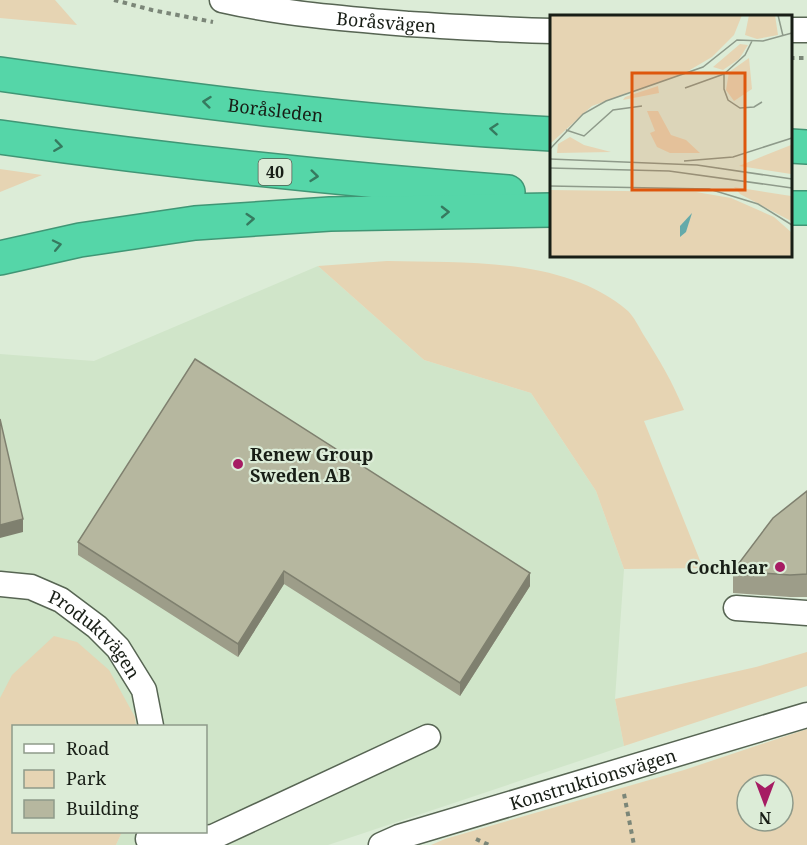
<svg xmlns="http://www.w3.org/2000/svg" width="807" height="845" font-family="'Noto Serif',serif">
	<rect width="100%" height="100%" fill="#dcecd7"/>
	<polygon fill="#d0e5c9" points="318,266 424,360 531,393 596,491 624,569 615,699 624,746 328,845 116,845 122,832 206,832 206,726 136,726 135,717 0,698 0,354 94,361"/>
	<g fill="#e6d4b3" fill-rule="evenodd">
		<polygon points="0,0 55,0 77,25 0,18"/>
		<polygon points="0,169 42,175 0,192"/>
		<path d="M387,261c79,2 178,-4 241,50 6,6 11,16 15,23 17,27 29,47 41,76l-40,11 59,147 -79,1 -28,-78 -65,-98 -107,-33 -106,-94z"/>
		<polygon points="54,636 77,642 109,670 135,717 136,726 14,726 14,832 122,832 116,845 0,845 0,698 12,675"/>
		<polygon points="807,652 807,686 624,746 615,699 756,667"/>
		<path d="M807,729v116h-376l14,-6 239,-69zM747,785h36v36h-36z"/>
	</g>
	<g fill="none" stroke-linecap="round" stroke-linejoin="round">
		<g stroke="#576553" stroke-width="27">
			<g id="minor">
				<path id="s1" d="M222,0c61,14 125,19 187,24 48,3 95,6 143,7"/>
				<polyline points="790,30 807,30"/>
				<path id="s2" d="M0,584l31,3 30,13 36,27 21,21 26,42 7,36"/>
				<polyline points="736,608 807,613"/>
				<polyline points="148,839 190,840 213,837 428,737"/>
				<path id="s3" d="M381,845l18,-8 408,-122"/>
			</g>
		</g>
		<g stroke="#409675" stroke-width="36">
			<g id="highway">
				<path id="s4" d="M0,74c183,26 367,50 552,60"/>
				<path d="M0,137c169,24 338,42 508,55"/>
				<polyline points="790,146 807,147"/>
				<polyline points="790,208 807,208"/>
				<polyline points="0,258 80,240 195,223 330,214 552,210"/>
			</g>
		</g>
		<g stroke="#7b8678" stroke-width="4" stroke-dasharray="4.5 4.5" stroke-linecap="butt">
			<polyline points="114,0 152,10 213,22"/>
			<polyline points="790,58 807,58"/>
			<polyline points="624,794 634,845"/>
			<polyline points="476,839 489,845"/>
		</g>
		<use href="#minor" stroke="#fff" stroke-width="24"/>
		<use href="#highway" stroke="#55d6a8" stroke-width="33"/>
	</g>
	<g fill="#9d9d89">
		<polygon points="807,491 807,597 790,597 733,593 733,571"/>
		<polygon points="78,542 530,586 460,696 284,584 238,657 78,555"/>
	</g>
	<g fill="#7f806f">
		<polygon points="23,519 23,532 0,538 0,525"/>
		<polygon points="284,571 284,584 238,657 238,644"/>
		<polygon points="530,573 530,586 460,696 460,683"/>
	</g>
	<g fill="#b6b79f" stroke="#7f806f" stroke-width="1.5">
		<polygon points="195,359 530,573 460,683 284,571 238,644 78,542"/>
		<polygon points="0,419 23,519 0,525"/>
		<polygon points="807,491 807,574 790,575 733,571 773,518"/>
	</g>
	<defs><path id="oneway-chevron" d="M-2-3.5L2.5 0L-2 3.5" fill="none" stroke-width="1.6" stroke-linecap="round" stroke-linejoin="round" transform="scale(1.5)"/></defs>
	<g stroke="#367a5f">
		<use href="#oneway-chevron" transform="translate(207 102) rotate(-174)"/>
		<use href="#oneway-chevron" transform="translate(494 129) rotate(-175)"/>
		<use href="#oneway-chevron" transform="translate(58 146) rotate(8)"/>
		<use href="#oneway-chevron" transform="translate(314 176) rotate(6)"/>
		<use href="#oneway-chevron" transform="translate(445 212) rotate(-1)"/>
		<use href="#oneway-chevron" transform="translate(250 219) rotate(-4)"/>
		<use href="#oneway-chevron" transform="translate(57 245) rotate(-12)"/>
	</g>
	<g fill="#a61c63" stroke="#dcecd7" stroke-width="2">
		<circle cx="238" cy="464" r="6"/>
		<circle cx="780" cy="567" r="6"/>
	</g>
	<g text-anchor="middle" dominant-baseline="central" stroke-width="4.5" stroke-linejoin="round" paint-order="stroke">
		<rect fill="#dcecd7" stroke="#535c50" stroke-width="1.5" x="258.5" y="159" width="33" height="26" rx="4.5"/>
		<g font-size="16" font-weight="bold" fill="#181e16">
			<text x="275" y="172">40</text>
		</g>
		<g font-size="18" fill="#181e16" stroke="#dcecd7">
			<text stroke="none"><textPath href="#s1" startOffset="166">Boråsvägen</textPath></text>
			<text stroke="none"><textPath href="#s4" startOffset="278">Boråsleden</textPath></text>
			<text stroke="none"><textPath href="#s2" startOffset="112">Produktvägen</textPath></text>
			<text stroke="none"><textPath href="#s3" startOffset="222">Konstruktionsvägen</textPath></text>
		</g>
		<g font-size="18" font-weight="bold" fill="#181e16" stroke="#dcecd7" text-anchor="start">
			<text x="250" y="454">Renew Group<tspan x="250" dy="21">Sweden AB</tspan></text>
			<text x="768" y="567" text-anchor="end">Cochlear</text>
		</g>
	</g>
	<g transform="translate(550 15)">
		<rect width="242" height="242" fill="#dcecd7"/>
		<path d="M0,0h192l-8,20 -22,22 -29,17 -91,32 -42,38zM199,0h26l3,20 -21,4 -12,-4zM190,29l8,1 -9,14 -16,11 -10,-3zM199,43l3,31 -18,12 -8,-11 3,-18zM108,71l1,7 -36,7 2,-3zM97,96h11l13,24 15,5 14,13h-30l-13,-6 -7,-14 5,-2zM20,122l14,8 27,7 -54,1 1,-9zM241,130v29l-52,-8 12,-5zM184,172l57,9v25l-51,-27zM0,175l146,2 35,6 43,19 17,15v24l-241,1z" fill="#e6d4b3"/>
		<path d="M142,198l-6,19 -6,5v-11z" fill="#64aaaa"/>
		<path fill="none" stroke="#8e9a8a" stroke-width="1.5" d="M228,0l5,21M202,26l-7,14 -21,19v15l4,11 12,8 14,-1 8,-5M135,73l39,-14M16,115l18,6 29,-26 29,-4M0,134l33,-35 23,-13 97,-34 34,-27 26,1 29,-8M0,144l147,6 95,14M134,146l49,-4 59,-19M0,153l119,3 123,17M0,171l159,3 49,15 34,21"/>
		<path fill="#de560c" fill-opacity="0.15" stroke="#de560c" stroke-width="3" d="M82,58h113v117h-113z"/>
		<rect width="242" height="242" fill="none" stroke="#181e16" stroke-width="3"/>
	</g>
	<rect x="12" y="725" width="195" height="108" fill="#dcecd7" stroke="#8e9a8a" stroke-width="1.5"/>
	<rect x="24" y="744" width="30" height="9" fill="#ffffff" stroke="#8e9a8a" stroke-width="1.5"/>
	<text x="66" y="755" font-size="18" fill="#181e16">Road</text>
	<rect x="24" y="770" width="30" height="18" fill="#e6d4b3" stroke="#8e9a8a" stroke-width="1.5"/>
	<text x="66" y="785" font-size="18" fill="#181e16">Park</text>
	<rect x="24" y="800" width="30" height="18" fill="#b6b79f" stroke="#8e9a8a" stroke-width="1.5"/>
	<text x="66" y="815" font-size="18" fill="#181e16">Building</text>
	<g transform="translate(765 803) rotate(180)"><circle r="28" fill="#dcecd7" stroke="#8e9a8a" stroke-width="1.5"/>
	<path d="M0-4.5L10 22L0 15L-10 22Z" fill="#a61c63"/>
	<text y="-9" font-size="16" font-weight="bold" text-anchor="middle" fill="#181e16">N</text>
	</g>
</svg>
